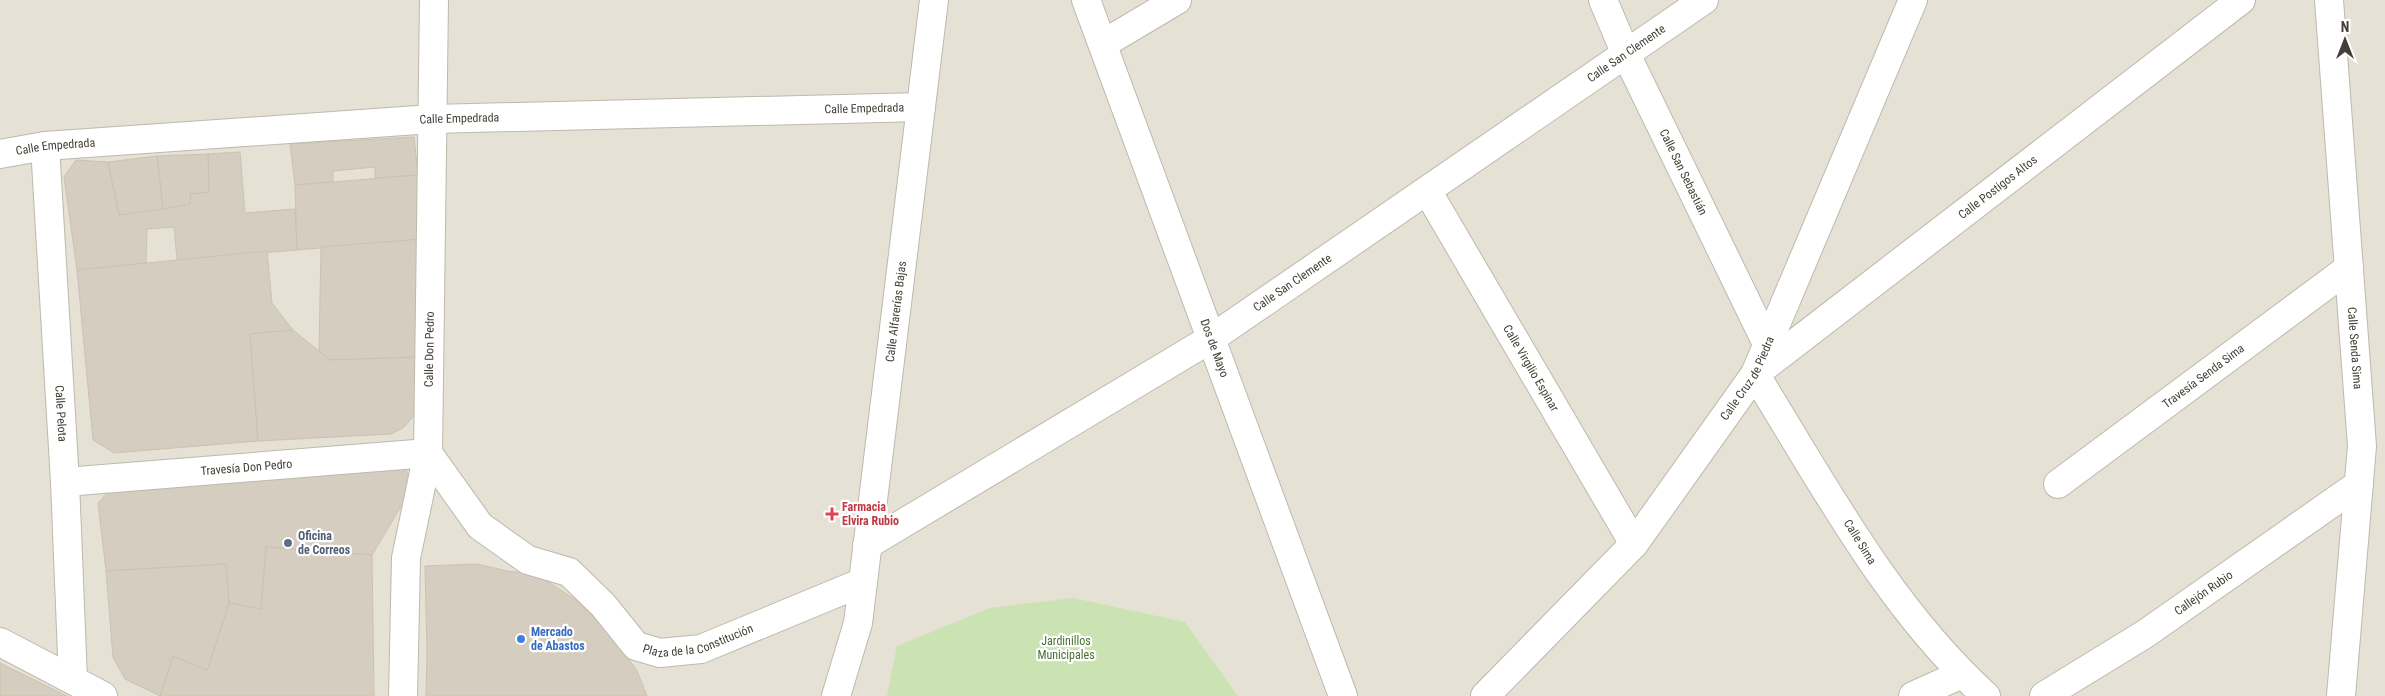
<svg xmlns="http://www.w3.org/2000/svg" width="2385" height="696" font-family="'Roboto Condensed',sans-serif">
	<rect width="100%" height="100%" fill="#f2efe6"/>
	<rect fill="#e5e1d5" x="0" y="0" width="2385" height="696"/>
	<polygon fill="#cbe3b2" points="1073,598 1185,622 1238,696 887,696 897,646 990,608"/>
	<g fill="#d5cdc0" stroke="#ccc2b0">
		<polygon points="414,137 418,175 375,178 375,167 333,171 333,182 295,185 290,144"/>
		<polygon points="240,152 245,213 295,209 297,250 177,260 174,227 147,229 146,263 77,270 64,177 76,160 108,162 119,215 190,204 190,194 209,192 208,154"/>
		<polygon points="208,154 209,192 190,194 190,204 163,209 157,156"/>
		<polygon points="157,156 163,209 119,215 108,162"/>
		<polygon points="418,175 422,239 297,250 295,185"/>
		<polygon points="422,239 417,357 330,360 319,351 321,247"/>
		<polygon points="267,251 272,303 293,330 250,334 258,441 114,453 93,440 77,270"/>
		<polygon points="293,330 330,360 417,357 414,416 403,428 391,434 258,441 250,334"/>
		<polygon points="405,466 412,488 372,555 266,547 261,609 229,603 226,564 106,571 98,503 115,485"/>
		<polygon points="266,547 372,555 374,696 160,696 173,656 207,670 229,603 261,609"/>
		<polygon points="226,564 229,603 207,670 173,656 160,696 125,679 113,657 106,571"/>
		<polygon points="477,564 507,571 536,574 576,600 605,627 637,671 647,696 426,696 427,652 425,566"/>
		<polygon points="0,663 67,696 0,696"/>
	</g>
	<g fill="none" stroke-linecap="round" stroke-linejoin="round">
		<g stroke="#bfb9ad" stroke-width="30">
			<g id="minor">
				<path id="s1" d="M1086,0l257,696"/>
				<path id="s2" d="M1603,0l22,52 142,292"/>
				<path id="s3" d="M2329,0l33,446 -21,250"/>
				<polyline points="1103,44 1177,0"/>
				<path id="s4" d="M45,146l20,336 8,198"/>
				<path id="s5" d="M0,154l45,-8 387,-27 489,-12"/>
				<path id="s6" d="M1428,192l206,352"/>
				<path id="s7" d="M65,482l363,-29 52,73 48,34 41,12 34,33 33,41 24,7 41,-4 162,-67"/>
				<path id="s8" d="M2058,484l291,-216"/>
				<path id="s9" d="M867,545l345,-207 492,-338"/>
				<polyline points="0,642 103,696"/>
				<path id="s10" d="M403,696l3,-138 22,-105 6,-453"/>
				<path id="s11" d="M836,696l22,-73 76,-623"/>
				<path id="s12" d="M1485,696l149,-152 121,-170 158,-374"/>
				<polyline points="1913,696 1962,674"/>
				<path id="s13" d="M1986,696c-98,-89 -162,-211 -231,-322l486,-374"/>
				<path id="s14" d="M2044,696l101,-62 214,-150"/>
			</g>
		</g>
		<use href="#minor" stroke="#fff" stroke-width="28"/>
	</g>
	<path fill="#e0444e" stroke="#fff" stroke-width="2" d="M829.5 506.5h5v5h5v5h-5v5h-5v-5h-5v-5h5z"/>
	<circle fill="#5c6f8a" stroke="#fff" stroke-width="2" cx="288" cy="543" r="5"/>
	<circle fill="#3f7fe0" stroke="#fff" stroke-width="2" cx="521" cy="639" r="5"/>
	<g text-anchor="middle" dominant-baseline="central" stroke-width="4.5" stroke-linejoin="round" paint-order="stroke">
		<g font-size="12" fill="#443f36" stroke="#fff">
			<text stroke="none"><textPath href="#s9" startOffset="905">Calle San Clemente</textPath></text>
			<text stroke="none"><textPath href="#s5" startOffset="866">Calle Empedrada</textPath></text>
			<text stroke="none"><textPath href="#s5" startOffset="461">Calle Empedrada</textPath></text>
			<text stroke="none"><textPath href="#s5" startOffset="56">Calle Empedrada</textPath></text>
			<text stroke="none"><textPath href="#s2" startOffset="190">Calle San Sebastián</textPath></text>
			<text stroke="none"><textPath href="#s13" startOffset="704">Calle Postigos Altos</textPath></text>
			<text stroke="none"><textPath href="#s9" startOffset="500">Calle San Clemente</textPath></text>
			<text stroke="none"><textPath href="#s11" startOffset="390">Calle Alfarerías Bajas</textPath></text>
			<text stroke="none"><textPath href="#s1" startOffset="371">Dos de Mayo</textPath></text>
			<text stroke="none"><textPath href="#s3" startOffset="349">Calle Senda Sima</textPath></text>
			<text stroke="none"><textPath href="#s10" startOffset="349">Calle Don Pedro</textPath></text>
			<text stroke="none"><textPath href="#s6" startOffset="204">Calle Virgilio Espinar</textPath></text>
			<text stroke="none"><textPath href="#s8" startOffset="181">Travesía Senda Sima</textPath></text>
			<text stroke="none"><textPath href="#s12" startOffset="414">Calle Cruz de Piedra</textPath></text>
			<text stroke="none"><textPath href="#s4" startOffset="268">Calle Pelota</textPath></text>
			<text stroke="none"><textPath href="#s7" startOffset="182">Travesía Don Pedro</textPath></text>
			<text transform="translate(1860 542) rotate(58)">Calle Sima</text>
			<text stroke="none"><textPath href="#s14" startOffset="190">Callejón Rubio</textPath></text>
			<text stroke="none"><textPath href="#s7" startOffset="720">Plaza de la Constitución</textPath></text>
		</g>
		<g font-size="12" font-weight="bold" fill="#be3a42" stroke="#fff" text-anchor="start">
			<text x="842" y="507">Farmacia<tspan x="842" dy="14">Elvira Rubio</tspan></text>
		</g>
		<g font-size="12" font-weight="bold" fill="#4e5e75" stroke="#fff" text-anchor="start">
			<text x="298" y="536">Oficina<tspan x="298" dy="14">de Correos</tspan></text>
		</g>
		<g font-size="12" font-weight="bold" fill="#366cbe" stroke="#fff" text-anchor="start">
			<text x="531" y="632">Mercado<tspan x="531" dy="14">de Abastos</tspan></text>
		</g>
		<g font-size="12" fill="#45712e" stroke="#fff">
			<text x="1066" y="641">Jardinillos<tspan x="1066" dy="14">Municipales</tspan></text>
		</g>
	</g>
	<g transform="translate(2345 40)" stroke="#ffffff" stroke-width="4" paint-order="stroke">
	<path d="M0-4L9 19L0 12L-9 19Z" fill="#443f36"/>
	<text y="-8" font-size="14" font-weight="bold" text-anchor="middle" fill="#443f36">N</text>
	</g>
</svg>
